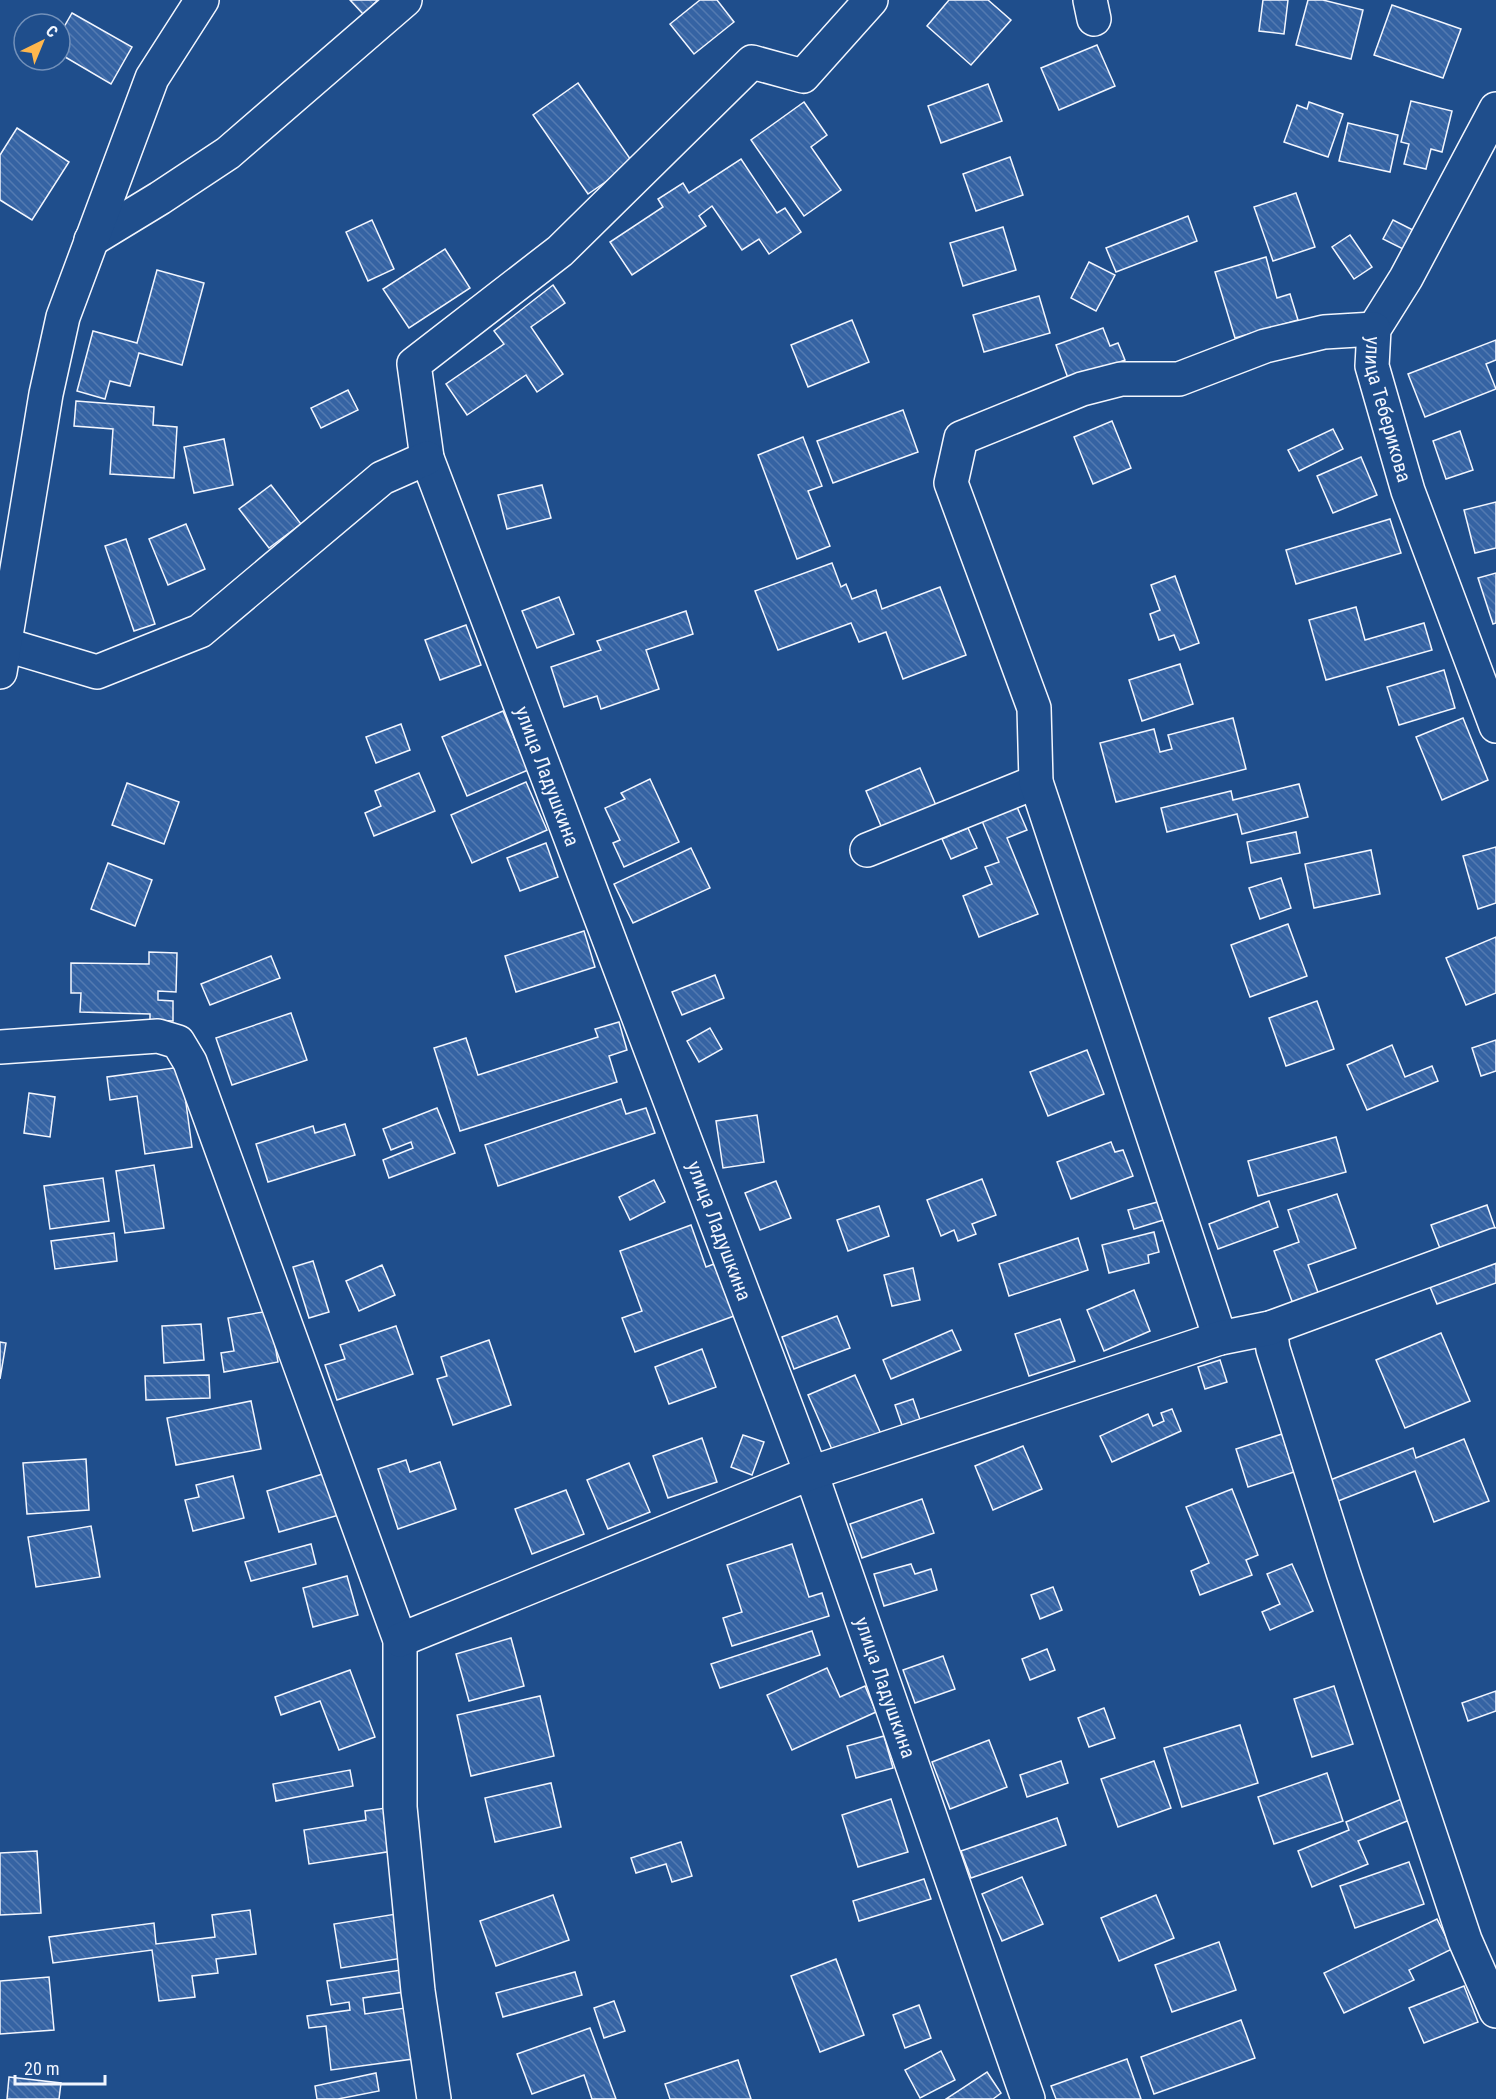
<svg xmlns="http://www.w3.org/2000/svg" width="1496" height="2099" font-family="'Roboto Condensed',sans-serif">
	<defs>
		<pattern id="building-back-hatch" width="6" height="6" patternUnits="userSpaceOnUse" patternTransform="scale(1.5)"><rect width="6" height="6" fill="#3563a3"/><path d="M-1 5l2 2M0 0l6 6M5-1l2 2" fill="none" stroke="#537ab1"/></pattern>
	</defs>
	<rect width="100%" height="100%" fill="#1f4e8c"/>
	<g fill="url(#building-back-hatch)" stroke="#f2f6ff" stroke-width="1.5">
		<polygon points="350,0 378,0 363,14"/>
		<polygon points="700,0 717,0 734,22 694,54 670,24"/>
		<polygon points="949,0 988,0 1011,20 971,65 927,26"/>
		<polygon points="1263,0 1288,0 1284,34 1259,31"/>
		<polygon points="1308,0 1323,0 1363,10 1351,59 1296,45"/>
		<polygon points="1392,5 1461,29 1443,78 1374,55"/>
		<polygon points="72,13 132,47 111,84 60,54 60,34"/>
		<polygon points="1097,45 1115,86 1059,110 1041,68"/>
		<polygon points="578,83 633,163 588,194 533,115"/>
		<polygon points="988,84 1002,121 941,143 928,106"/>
		<polygon points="1411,101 1452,111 1442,152 1431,149 1426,169 1404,164 1409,144 1401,142"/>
		<polygon points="804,102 827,135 811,147 841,190 804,216 751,140"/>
		<polygon points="1309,102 1343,114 1328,157 1284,142 1297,105 1307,109"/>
		<polygon points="1348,123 1398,135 1390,172 1339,161"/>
		<polygon points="17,128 69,162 32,220 0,200 0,155"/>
		<polygon points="1010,157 1023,195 976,211 963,174"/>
		<polygon points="741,159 777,213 785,208 801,232 769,254 759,239 742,250 712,206 699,216 706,226 632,275 610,242 663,207 658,199 683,183 689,193"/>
		<polygon points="1296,193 1315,247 1273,261 1254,207"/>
		<polygon points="1188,216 1197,241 1116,272 1106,248"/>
		<polygon points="372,220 394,269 368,281 346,232"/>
		<polygon points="1393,220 1421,234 1411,253 1383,239"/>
		<polygon points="1003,227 1016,270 963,286 950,243"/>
		<polygon points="1350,235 1372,267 1354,279 1332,247"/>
		<polygon points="445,249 470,288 409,328 383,289"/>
		<polygon points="1266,257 1277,298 1290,294 1298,320 1235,338 1215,272"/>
		<polygon points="1089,262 1115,275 1096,311 1071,298"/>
		<polygon points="157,270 204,283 182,365 139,353 130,386 110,381 105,399 77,391 93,331 137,343"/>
		<polygon points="553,285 565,303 531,327 563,374 537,392 526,375 467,415 446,384 504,344 494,331"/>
		<polygon points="1039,296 1050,333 984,352 973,315"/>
		<polygon points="852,320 869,362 808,387 791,345"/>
		<polygon points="1103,328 1110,346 1118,343 1125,360 1069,381 1056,345"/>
		<polygon points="1496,340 1496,360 1486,364 1496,389 1425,417 1408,374"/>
		<polygon points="348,390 358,410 321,428 311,408"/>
		<polygon points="76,401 154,407 153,425 177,427 174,478 110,474 113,429 74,426"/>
		<polygon points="903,410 918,452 833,483 817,441"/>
		<polygon points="1112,421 1131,468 1093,484 1074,437"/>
		<polygon points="1333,429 1343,449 1299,471 1288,450"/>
		<polygon points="1460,431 1473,470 1446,479 1433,441"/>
		<polygon points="803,437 822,486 808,491 830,546 797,559 758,455"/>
		<polygon points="224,439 233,485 194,493 184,447"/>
		<polygon points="1361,457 1377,495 1333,513 1317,476"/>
		<polygon points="271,485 301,524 269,548 239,509"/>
		<polygon points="542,485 551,518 507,529 498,495"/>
		<polygon points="1496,502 1496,548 1475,553 1464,510"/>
		<polygon points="1390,519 1401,553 1296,584 1286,550"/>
		<polygon points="186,524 205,569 168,585 149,539"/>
		<polygon points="126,539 155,624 134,631 105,546"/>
		<polygon points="832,563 841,587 846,584 852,599 876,590 882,609 940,587 966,655 903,679 886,632 859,642 851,623 778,650 755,591"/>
		<polygon points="1496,573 1496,623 1493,624 1478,578"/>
		<polygon points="1175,576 1199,643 1180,650 1174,635 1159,640 1150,614 1160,610 1151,585"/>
		<polygon points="559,597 574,634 537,648 522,611"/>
		<polygon points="1356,607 1365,640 1424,623 1432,650 1326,680 1309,620"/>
		<polygon points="686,611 693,634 646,650 659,689 601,709 597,696 564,707 551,667 601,650 597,641"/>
		<polygon points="466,625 481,665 440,680 425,640"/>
		<polygon points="1180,664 1193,704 1142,721 1129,680"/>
		<polygon points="1444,670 1455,708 1399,725 1387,687"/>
		<polygon points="503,711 528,770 467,796 442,737"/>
		<polygon points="1233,718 1246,769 1116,802 1100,743 1154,729 1160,752 1172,749 1168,735"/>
		<polygon points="1463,718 1488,780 1442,800 1416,737"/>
		<polygon points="401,724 410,750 376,763 366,737"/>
		<polygon points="920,768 938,810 884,833 866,791"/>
		<polygon points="419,773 435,811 374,836 365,813 381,806 375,791"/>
		<polygon points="650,779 679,842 624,867 613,843 620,840 605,808 625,799 621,793"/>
		<polygon points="526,782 547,830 472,863 451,815"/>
		<polygon points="127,783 179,802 164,844 112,825"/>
		<polygon points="1299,784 1308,817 1242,834 1237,814 1167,832 1161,808 1231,791 1233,800"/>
		<polygon points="1017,807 1027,830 1007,838 1038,914 979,937 963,896 992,884 985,867 999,862 982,821"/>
		<polygon points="968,828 977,848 951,859 942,839"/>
		<polygon points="1296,832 1300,853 1251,863 1247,842"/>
		<polygon points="546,843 558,877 520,891 507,858"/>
		<polygon points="1496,847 1496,903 1478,909 1463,856"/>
		<polygon points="691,848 710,888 633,923 614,884"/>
		<polygon points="1371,850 1380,894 1314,908 1305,864"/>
		<polygon points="108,863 152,880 135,926 91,909"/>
		<polygon points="1281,878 1291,908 1260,919 1249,888"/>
		<polygon points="1288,924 1307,976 1250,997 1231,945"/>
		<polygon points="584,931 595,967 516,992 505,956"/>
		<polygon points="1496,937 1496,993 1466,1005 1446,958"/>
		<polygon points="149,952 177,953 176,992 158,991 158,1000 173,1001 173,1021 150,1020 150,1014 80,1012 81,993 71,993 71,963 149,964"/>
		<polygon points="271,956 280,978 210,1005 201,984"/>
		<polygon points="715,975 724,998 682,1015 672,992"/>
		<polygon points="1317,1001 1334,1049 1286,1066 1269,1018"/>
		<polygon points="291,1013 307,1060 232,1085 216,1038"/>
		<polygon points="619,1022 627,1050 609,1056 617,1082 460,1131 434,1048 466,1038 478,1075 598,1037 595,1029"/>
		<polygon points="710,1028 722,1049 699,1062 687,1041"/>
		<polygon points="1496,1040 1496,1071 1481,1076 1472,1048"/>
		<polygon points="1392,1045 1405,1077 1432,1066 1438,1081 1367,1110 1347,1065"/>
		<polygon points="1087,1050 1104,1094 1048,1116 1030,1072"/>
		<polygon points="181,1067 192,1147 145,1154 137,1096 110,1100 107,1077"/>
		<polygon points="29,1093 55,1097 50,1137 24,1133"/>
		<polygon points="621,1099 626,1114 646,1108 655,1133 498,1186 485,1145"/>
		<polygon points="437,1108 455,1153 389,1178 383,1160 413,1148 411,1142 391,1150 383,1129"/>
		<polygon points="757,1115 764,1162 723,1168 716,1121"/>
		<polygon points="345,1124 355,1155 268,1182 256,1144 313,1126 315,1133"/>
		<polygon points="1336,1137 1346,1172 1258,1196 1248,1161"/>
		<polygon points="1111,1142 1115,1152 1123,1150 1133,1176 1071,1199 1057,1162"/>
		<polygon points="154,1165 164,1228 125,1233 116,1171"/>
		<polygon points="103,1178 109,1221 50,1229 44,1186"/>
		<polygon points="982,1179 996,1215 972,1224 976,1234 958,1241 954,1230 941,1236 927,1200"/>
		<polygon points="654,1180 665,1202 630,1220 619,1197"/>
		<polygon points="776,1181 791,1218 760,1230 745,1193"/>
		<polygon points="1337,1194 1356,1248 1308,1265 1319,1295 1293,1304 1274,1251 1299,1242 1288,1210"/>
		<polygon points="1165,1200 1170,1218 1134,1229 1128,1210"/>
		<polygon points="1269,1201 1278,1227 1218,1249 1209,1224"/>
		<polygon points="1487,1205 1496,1231 1441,1251 1431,1225"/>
		<polygon points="879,1206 889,1236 848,1251 837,1220"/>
		<polygon points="691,1225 706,1267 714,1264 734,1316 635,1352 622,1318 642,1311 620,1251"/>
		<polygon points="1154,1232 1159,1252 1148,1255 1149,1263 1109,1273 1102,1245"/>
		<polygon points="114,1233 117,1261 55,1269 51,1241"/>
		<polygon points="1078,1238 1088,1270 1009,1296 999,1264"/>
		<polygon points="313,1261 329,1312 309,1318 293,1267"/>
		<polygon points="1496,1263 1496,1283 1437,1304 1430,1287"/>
		<polygon points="382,1265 395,1295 359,1311 346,1281"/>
		<polygon points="913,1268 920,1300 892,1306 884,1275"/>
		<polygon points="1134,1290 1150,1331 1104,1351 1087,1310"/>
		<polygon points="269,1311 278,1362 224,1372 221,1353 234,1351 228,1318"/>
		<polygon points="837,1316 850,1348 794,1369 782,1337"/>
		<polygon points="1060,1319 1075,1361 1029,1376 1015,1334"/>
		<polygon points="201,1324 204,1360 164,1363 162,1326"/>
		<polygon points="396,1326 413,1374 337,1400 325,1365 345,1359 340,1345"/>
		<polygon points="952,1330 961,1350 891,1379 883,1360"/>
		<polygon points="1441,1333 1470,1401 1405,1428 1376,1360"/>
		<polygon points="489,1340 511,1405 453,1425 437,1379 447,1376 441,1357"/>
		<polygon points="0,1342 6,1343 0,1379"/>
		<polygon points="702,1349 716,1387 669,1404 655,1367"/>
		<polygon points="1220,1360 1227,1382 1205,1389 1198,1367"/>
		<polygon points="209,1375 210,1398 146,1400 145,1376"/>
		<polygon points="855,1375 881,1434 834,1454 808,1395"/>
		<polygon points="913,1399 923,1428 905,1434 895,1405"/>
		<polygon points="251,1401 261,1449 176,1465 167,1418"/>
		<polygon points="1172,1409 1181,1431 1112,1462 1100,1436 1148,1414 1153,1426 1164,1421 1161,1413"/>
		<polygon points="1282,1434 1294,1472 1248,1487 1236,1449"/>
		<polygon points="743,1435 764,1442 752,1475 731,1467"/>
		<polygon points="702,1438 717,1482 668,1498 653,1456"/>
		<polygon points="1464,1439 1489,1501 1434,1522 1415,1471 1333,1503 1325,1482 1413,1448 1416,1458"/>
		<polygon points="1023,1446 1042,1489 993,1510 975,1466"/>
		<polygon points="86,1459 89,1510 27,1514 23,1463"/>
		<polygon points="406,1460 410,1472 440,1462 456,1509 398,1529 378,1469"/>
		<polygon points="629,1463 650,1512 608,1529 587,1480"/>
		<polygon points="326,1473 339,1515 279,1532 267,1491"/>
		<polygon points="233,1476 244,1518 193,1531 185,1500 199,1497 196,1485"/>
		<polygon points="1232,1489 1258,1555 1246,1560 1252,1575 1200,1595 1191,1571 1209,1563 1186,1507"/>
		<polygon points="566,1490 584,1534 532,1554 515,1509"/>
		<polygon points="922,1499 934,1533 862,1558 850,1524"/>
		<polygon points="91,1526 100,1577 36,1587 28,1537"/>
		<polygon points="311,1544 316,1564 251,1581 245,1562"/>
		<polygon points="792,1544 809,1597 822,1593 829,1616 732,1646 723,1618 742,1612 727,1565"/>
		<polygon points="911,1564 915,1574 931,1569 937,1590 884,1606 874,1574"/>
		<polygon points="1292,1564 1313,1611 1270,1630 1262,1612 1280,1604 1267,1574"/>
		<polygon points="347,1576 358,1615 313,1627 303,1588"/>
		<polygon points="1053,1587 1062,1610 1040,1619 1031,1595"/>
		<polygon points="812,1631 820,1655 720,1688 711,1664"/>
		<polygon points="511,1638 524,1686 469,1701 456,1654"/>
		<polygon points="1047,1649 1055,1670 1030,1680 1022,1659"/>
		<polygon points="943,1656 955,1689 915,1703 903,1670"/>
		<polygon points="827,1668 840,1697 865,1686 876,1712 792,1750 767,1695"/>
		<polygon points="350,1670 375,1737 339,1750 320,1701 281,1715 275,1697"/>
		<polygon points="1334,1686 1353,1744 1312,1757 1294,1699"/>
		<polygon points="1496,1691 1496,1711 1468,1721 1462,1703"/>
		<polygon points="540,1696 554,1756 471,1776 457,1715"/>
		<polygon points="1104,1708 1115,1738 1089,1747 1078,1718"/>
		<polygon points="1240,1725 1258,1783 1182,1807 1164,1748"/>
		<polygon points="884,1736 893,1768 856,1778 847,1746"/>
		<polygon points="989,1740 1007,1787 950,1809 932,1762"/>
		<polygon points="1061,1761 1068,1783 1027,1797 1020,1775"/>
		<polygon points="1154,1761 1171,1808 1118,1827 1101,1779"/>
		<polygon points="350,1770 353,1786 276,1801 273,1784"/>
		<polygon points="1327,1773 1343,1821 1274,1844 1258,1797"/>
		<polygon points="551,1783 561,1827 495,1842 485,1798"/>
		<polygon points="1404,1798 1412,1819 1358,1841 1368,1864 1312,1887 1298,1851 1349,1830 1346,1822"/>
		<polygon points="891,1799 908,1852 858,1867 842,1815"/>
		<polygon points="386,1808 393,1851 309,1864 304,1830 366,1820 365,1811"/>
		<polygon points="1057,1818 1066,1845 971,1878 961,1851"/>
		<polygon points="681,1842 692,1876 672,1882 666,1864 636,1873 631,1858"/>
		<polygon points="37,1851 41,1913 0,1915 0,1853"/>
		<polygon points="1409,1862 1424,1904 1355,1928 1340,1886"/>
		<polygon points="1022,1877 1043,1924 1002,1941 982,1894"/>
		<polygon points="924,1879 931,1899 859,1921 853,1901"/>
		<polygon points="553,1895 569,1940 496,1966 480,1921"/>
		<polygon points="1156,1895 1174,1938 1119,1961 1101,1918"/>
		<polygon points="250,1910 256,1954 216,1959 218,1973 192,1976 195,1997 159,2001 152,1950 53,1963 49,1937 154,1923 156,1944 215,1937 212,1915"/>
		<polygon points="396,1914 403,1958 341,1968 334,1924"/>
		<polygon points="1437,1919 1452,1949 1409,1970 1414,1980 1344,2013 1324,1973"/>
		<polygon points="1219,1942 1236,1990 1172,2012 1155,1965"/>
		<polygon points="836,1959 864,2035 820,2052 791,1976"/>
		<polygon points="401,1970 404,1992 363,1998 365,2014 405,2008 413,2059 331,2070 326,2026 309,2028 307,2016 350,2010 349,2002 331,2005 327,1981"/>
		<polygon points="575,1972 582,1995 503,2017 496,1993"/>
		<polygon points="49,1977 54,2030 0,2034 0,1981"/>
		<polygon points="1464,1986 1478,2022 1424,2043 1409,2008"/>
		<polygon points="614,2001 625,2031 604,2038 594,2008"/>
		<polygon points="919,2005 931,2038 905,2048 893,2015"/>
		<polygon points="1241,2020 1255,2058 1154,2094 1141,2057"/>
		<polygon points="590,2028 616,2099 592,2099 584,2075 532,2094 517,2054"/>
		<polygon points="941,2051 955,2080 920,2098 905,2070"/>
		<polygon points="1127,2059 1141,2099 1056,2099 1051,2086"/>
		<polygon points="738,2060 751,2099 670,2099 665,2084"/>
		<polygon points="987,2072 1001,2093 993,2099 946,2099"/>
		<polygon points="376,2073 379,2091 338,2099 317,2099 315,2086"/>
		<polygon points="9,2077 61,2083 59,2099 7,2099"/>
	</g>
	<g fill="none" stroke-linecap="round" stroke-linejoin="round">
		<g stroke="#f2f6ff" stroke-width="36">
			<g id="minor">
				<path id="s1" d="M871,0l-68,76 -51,-14 -192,189 -146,113 13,94 384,1015 217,626"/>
				<polyline points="1090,0 1094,19"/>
				<path id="s2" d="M1496,109l-90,169 -32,51 -2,37 36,125 88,235"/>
				<polyline points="91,240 160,198 228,153 405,0"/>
				<polyline points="0,643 97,672 200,631 382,478 427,458"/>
				<polyline points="0,672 46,394 63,317 152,78 202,0"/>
				<polyline points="867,850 1036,782"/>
				<polyline points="0,1047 158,1036 178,1042 190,1062 400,1640 400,1807 418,1991 434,2099"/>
				<polyline points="1270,1328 1273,1349 1343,1572 1465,1940 1496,2011"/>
				<polyline points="1220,1338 1036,782 1034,708 951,483 961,438 1082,389 1121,379 1179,379 1265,346 1324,332 1374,329"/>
				<polyline points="400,1640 811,1473 1220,1338 1270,1328 1496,1245"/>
			</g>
		</g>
		<use href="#minor" stroke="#1f4e8c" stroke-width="33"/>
	</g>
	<g text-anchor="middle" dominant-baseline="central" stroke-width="4.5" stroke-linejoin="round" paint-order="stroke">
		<g font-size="20" fill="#f2f6ff" stroke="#1f4e8c">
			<text stroke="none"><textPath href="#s2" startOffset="334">улица Теберикова</textPath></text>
			<text stroke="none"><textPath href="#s1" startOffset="1044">улица Ладушкина</textPath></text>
			<text stroke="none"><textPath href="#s1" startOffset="1530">улица Ладушкина</textPath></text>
			<text stroke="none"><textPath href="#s1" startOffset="2016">улица Ладушкина</textPath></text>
		</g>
	</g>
	<g transform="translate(42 42) rotate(43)"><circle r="28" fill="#1f4e8c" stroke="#7391ba" stroke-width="1.5"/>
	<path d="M0-4.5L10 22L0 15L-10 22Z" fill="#ffb74d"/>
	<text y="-9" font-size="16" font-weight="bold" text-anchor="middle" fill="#f2f6ff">С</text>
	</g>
	<path d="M15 2075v9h90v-9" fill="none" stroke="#f2f6ff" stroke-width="3"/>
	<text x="24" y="2075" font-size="18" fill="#f2f6ff" stroke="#1f4e8c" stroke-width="4.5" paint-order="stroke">20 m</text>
</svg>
